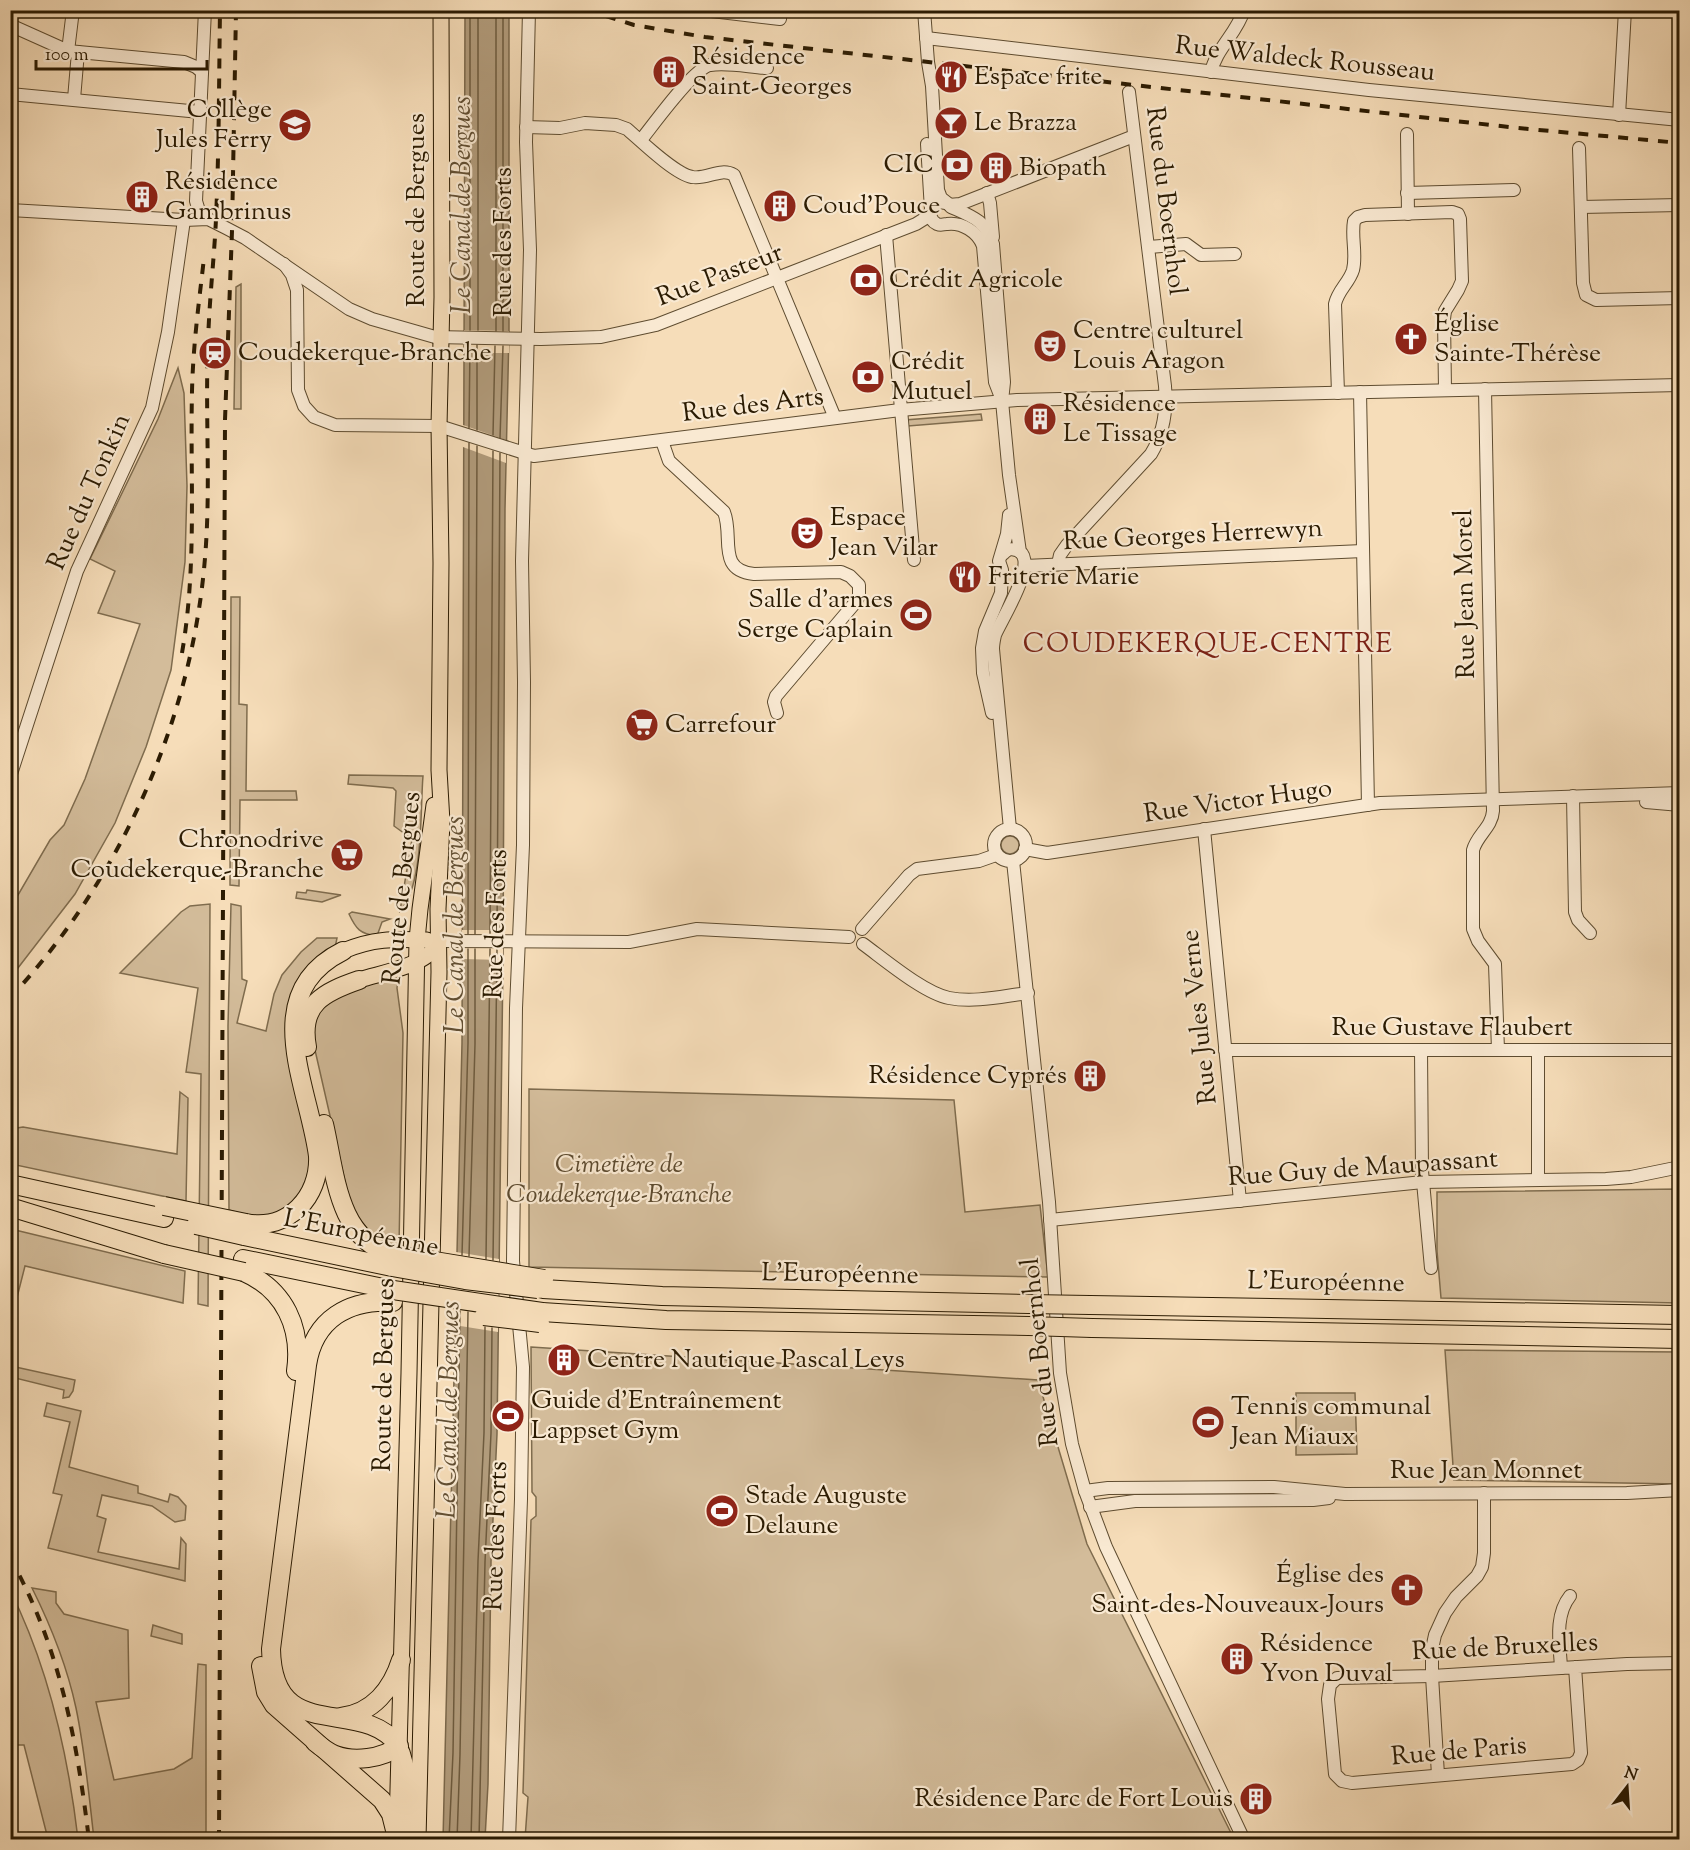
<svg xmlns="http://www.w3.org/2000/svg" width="1690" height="1850" font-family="'Sorts Mill Goudy',serif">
	<rect width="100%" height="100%" fill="#f6ddb9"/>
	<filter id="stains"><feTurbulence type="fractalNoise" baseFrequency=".00333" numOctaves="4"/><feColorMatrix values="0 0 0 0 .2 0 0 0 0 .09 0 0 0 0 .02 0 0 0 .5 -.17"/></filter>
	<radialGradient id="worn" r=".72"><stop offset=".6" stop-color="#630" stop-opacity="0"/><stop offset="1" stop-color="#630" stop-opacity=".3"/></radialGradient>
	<g fill="#d3bc9a" stroke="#7f6c4e" stroke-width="1.5">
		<polygon points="241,284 241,409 234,409 236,287"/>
		<polygon points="178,368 184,393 187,486 185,562 171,670 146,747 115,823 75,894 11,977 11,907 50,840 64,825 85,779 140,624 98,613 115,571 90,559 158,419"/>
		<polygon points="981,414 982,420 908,426 905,420"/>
		<polygon points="231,597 240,597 239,704 247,705 246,791 296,791 297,800 240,800 239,886 230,885"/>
		<path d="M349,775l74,1c-3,35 1,109 -23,135l12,-72 -18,-13 2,-35 -3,-3 -45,-4z"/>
		<circle cx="1010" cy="845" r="9"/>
		<polygon points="307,890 341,895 322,902 296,898 297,892 306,893"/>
		<polygon points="210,904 208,1306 198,1304 201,1074 186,1072 198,988 120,973 181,912 190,906"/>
		<path d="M231,904l10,2 1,73 5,2 -10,42 29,8 8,-37 8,-19 19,-23 16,-14h20l-2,10c-75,41 -45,110 -30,177 2,9 7,21 7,31 0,4 -2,9 -3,13 -2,6 -3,12 -5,18 -7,15 -28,29 -44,31 -9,1 -22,-6 -31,-8l-1,-184z"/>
		<path d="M352,912l38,7 -8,3 -5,14c-17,-2 -21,-7 -28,-22z"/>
		<polygon points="389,978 398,981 397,988 403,1033 399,1246 379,1243 358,1217 349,1199 312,1037 317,1015 337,994"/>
		<polygon points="529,1089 954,1100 965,1212 1040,1205 1048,1277 529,1267"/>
		<polygon points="180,1092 188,1098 186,1201 11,1164 11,1129 23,1127 177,1154"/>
		<polygon points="1679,1189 1679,1303 1441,1298 1437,1251 1437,1192"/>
		<polygon points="11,1229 185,1271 183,1303 25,1266 11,1321 11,1294 16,1271 11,1270"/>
		<polygon points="531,1347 1038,1380 1087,1544 1234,1839 525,1839 528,1797 523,1793 531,1520 536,1516 536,1497 532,1492"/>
		<polygon points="1445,1350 1679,1352 1679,1484 1454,1480"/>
		<polygon points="11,1366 75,1380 73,1391 69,1397 63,1398 64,1390 11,1377"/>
		<polygon points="1296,1393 1355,1393 1357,1454 1296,1455"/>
		<polygon points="47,1403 81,1411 69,1467 138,1486 138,1493 168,1502 170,1494 178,1497 186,1506 185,1520 175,1522 152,1506 102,1495 97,1516 106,1519 98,1552 179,1569 181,1538 186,1544 185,1581 48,1548 62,1495 53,1493 70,1422 44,1416"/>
		<path d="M32,1588l24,4v11l8,11 64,16 1,68 -33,4 18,78 60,-11 18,-11 6,-94 8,1v174h-112c-5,-43 -9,-88 -18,-131 -9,-42 -25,-82 -44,-120z"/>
		<path d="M10,1590c39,78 58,164 68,249h-30l-24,-94h-13z"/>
		<polygon points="153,1625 182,1634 182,1644 151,1636"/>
	</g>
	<polygon fill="#b19b7b" stroke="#7b684b" stroke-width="1.5" points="509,10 509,331 505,509 503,960 497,1434 491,1562 488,1784 485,1839 443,1840 462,1043 465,11"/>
	<g fill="#f6ddb9">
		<polygon points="464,330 509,331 509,353 464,353"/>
		<polygon points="463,425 506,440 506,463 463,447"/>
		<polygon points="462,930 503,930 503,960 462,959"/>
		<polygon points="456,1252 499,1259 498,1332 454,1325"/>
	</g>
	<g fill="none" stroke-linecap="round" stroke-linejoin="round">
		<g stroke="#6e5b3e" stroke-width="1.5">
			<polyline points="470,330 470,10"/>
			<polyline points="478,330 478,10"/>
			<polyline points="496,331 496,10"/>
			<polyline points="503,331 503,10"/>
			<polyline points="469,428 470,345"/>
			<polyline points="477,430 477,345"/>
			<polyline points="493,435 495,346"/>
			<polyline points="500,438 503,346"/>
			<polyline points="468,934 469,443"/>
			<polyline points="475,934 477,446"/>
			<polyline points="490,934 493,451"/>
			<polyline points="497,934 500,453"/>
			<polyline points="462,1255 468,1043 468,949"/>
			<polyline points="469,1256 475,1044 475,949"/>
			<polyline points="486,1259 490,949"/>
			<polyline points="493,1260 497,949"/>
			<polyline points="449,1840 453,1753 460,1311"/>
			<polyline points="457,1840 460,1754 468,1312"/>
			<polyline points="471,1840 478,1561 484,1433 485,1327"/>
			<polyline points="479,1840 485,1562 491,1433 492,1328"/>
		</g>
		<g stroke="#5e4c30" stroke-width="14">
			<g id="minor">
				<polyline points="205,10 196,201 199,211 208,219"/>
				<polyline points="703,10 780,19"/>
				<polyline points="924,10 928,62 932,86 938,190 941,198 950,205"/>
				<polyline points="10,25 68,51 184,62 196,67 202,72"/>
				<polyline points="926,38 1369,90 1680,120"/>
				<polyline points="68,51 73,10"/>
				<path d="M1211,72c5,-23 26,-39 33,-62"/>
				<polyline points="10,94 200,112"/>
				<polyline points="74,99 78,52"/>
				<polyline points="1619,115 1625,10"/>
				<path d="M526,127l34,1 25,-5 31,2 11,4c15,13 48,45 65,48 15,3 28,-10 42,-2l101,243"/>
				<polyline points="1407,134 1408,214"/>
				<path d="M641,140c13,-16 52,-71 69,-75 17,-3 39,2 57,3"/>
				<polyline points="927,144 931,210"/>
				<polyline points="1579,148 1583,283 1586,295 1596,300 1680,298"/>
				<polyline points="987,193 990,203 993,237"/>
				<polyline points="1407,193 1514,190"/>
				<path d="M946,203l-7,-1 -7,5c-2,6 -3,13 5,17 5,2 5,0 10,0 15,-2 31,8 36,22l12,136 7,18"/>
				<polyline points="949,205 960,204 1134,136"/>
				<path d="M951,207c20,9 36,14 42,37l11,138 -2,19 7,74 11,77"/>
				<polyline points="1581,207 1680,205"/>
				<polyline points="10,210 184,220 208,219 226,228 245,238 349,309 372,319 435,337 541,339 601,337 656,325 916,224 924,219 930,213"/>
				<polyline points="886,235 914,560"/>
				<polyline points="1149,247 1186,244 1201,255 1235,254"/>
				<polyline points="284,264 292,275 297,290 298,390 304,406 314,417 335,425 439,426 534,456 900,410 1017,400 1680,385"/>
				<path d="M1485,389l8,422c-1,16 -16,24 -20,39v79l5,12 17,23 3,86"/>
				<polyline points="1360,392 1368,805"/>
				<path d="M1338,393l-3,-89c3,-14 14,-21 18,-34 4,-16 -2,-33 1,-49l4,-4 7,-2 87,-3 6,2 2,5 2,62 -4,9 -13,21 -1,8 1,71"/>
				<path d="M662,441l7,20 55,51c10,25 -8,58 30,62l87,-2 9,4 9,9v11l-5,8 -78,92 -2,6 3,11"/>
				<path d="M1003,554c4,-4 7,-6 13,-4 26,7 -15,70 -21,85 -1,5 -2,9 -2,14l17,180"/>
				<path d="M1058,564l2,-9 7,-10 84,-91c13,-21 16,-44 14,-68l-36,-294"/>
				<polyline points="1025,566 1363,551"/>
				<polyline points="992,713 983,673 982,648 985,631 1001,593 1002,570 999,561 1007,534 1009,515"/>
				<polyline points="10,777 77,571 152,408 168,332 184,220"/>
				<polyline points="1573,796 1575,912 1578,920 1590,933"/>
				<polyline points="1646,802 1680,805"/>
				<circle cx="1010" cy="845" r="16"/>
				<polyline points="1204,829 1240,1201"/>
				<polyline points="1025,849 1047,853 1380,803 1680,793"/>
				<polyline points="1013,861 1049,1202 1060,1373 1072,1444 1085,1491 1106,1547 1244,1840"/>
				<polyline points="862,929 909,875 917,869 979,861 996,855"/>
				<polyline points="439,941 629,942 697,929 849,937"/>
				<path d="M863,944c22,16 61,49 86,54 26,5 54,-2 79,-5"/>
				<polyline points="1225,1050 1680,1050"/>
				<polyline points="1421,1050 1422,1171 1431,1268"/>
				<polyline points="1538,1180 1538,1050"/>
				<polyline points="1050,1220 1423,1182 1606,1179 1631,1177 1680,1167"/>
				<polyline points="1085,1491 1108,1488 1274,1487 1345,1494 1627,1493 1680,1490"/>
				<polyline points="1090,1507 1135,1501 1313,1500 1329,1498"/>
				<polyline points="1575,1667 1581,1753 1578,1760 1572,1764 1352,1783 1342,1781 1335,1774 1328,1699 1330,1685 1337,1678 1432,1676 1627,1664 1680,1663"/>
				<path d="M1561,1668c-1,-23 -7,-52 9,-72"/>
				<polyline points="1438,1775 1432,1676 1432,1649 1435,1635 1445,1613 1456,1597 1477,1576 1482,1567 1484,1553 1484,1493"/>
				<polyline points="509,1840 521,1499 523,1367 513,1261 516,1008 523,845 524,682 522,561 530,250 526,142 529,10"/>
			</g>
		</g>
		<g stroke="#2b1b02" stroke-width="17">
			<g id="major">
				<path d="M343,951c31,-13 51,-12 84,-11"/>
				<path d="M359,980c24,-8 70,-14 80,-39"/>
				<polyline points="402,1752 409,1777 410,1832"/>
				<polyline points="397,1827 409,1373 417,940 420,909 434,805"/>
				<polyline points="418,1840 439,972 438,909 442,822 439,770 441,563 439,426 442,297 441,10"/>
			</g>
		</g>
		<g stroke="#2b1b02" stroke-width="20">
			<g id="highway">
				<path d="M307,1047c-8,-43 17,-55 52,-67"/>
				<path d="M324,1124c11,46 13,116 68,130"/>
				<polyline points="10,1184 164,1218"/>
				<polyline points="10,1207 164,1254"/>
				<path d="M246,1223c42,8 74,-26 72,-67 -9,-70 -61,-162 25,-205"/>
				<polyline points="244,1236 392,1267"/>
				<polyline points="243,1259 393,1290"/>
				<path d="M244,1272c41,18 58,56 52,99"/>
				<polyline points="543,1289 662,1296 1029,1304"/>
				<polyline points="1090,1305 1680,1315"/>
				<polyline points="542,1312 666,1320 1029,1326"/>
				<polyline points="1092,1328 1680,1339"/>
				<polyline points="261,1666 266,1692 274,1705 382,1800 391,1814 396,1834"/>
				<path d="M341,1717c32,-4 51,-28 60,-57"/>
				<path d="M315,1742c6,5 13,10 20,13 19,7 47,4 64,-9 -38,-52 -126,2 -128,-97l36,-284c7,-46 42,-66 86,-63"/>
			</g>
		</g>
		<use href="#minor" stroke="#f9e9d2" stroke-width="12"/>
		<use href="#major" stroke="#f6ddb9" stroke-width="15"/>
		<use href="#highway" stroke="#f6ddb9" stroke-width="18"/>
		<g stroke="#2b1b02" stroke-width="4" stroke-dasharray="10 10" stroke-linecap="butt">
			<polyline points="587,10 634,25 705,37 1518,128 1680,143"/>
			<path d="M182,653c15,-87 8,-174 10,-262 1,-45 7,-89 12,-133"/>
			<path d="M10,998c111,-119 182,-278 195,-440 6,-71 0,-143 3,-214 1,-42 6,-83 8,-125 3,-69 3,-139 4,-209"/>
			<path d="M10,1558c50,88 67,183 79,282"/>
			<polyline points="219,1840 225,420 232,231 236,10"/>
		</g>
		<g stroke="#2b1b02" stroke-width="20" stroke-linecap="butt">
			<g id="highway-bridge">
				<polyline points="164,1206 246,1223"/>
				<polyline points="196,1225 244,1236"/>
				<polyline points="164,1254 244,1272"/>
				<polyline points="392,1254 544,1279"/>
				<polyline points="392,1267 465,1280 538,1289"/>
				<polyline points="393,1290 542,1312"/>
				<polyline points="1029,1304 1090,1305"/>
				<polyline points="484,1316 540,1323"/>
				<polyline points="1029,1326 1092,1328"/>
			</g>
		</g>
		<use href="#highway-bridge" stroke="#f6ddb9" stroke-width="18"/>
	</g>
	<defs>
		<g id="building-disc" transform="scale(1.725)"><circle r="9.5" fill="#8f2418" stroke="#f9e9d2"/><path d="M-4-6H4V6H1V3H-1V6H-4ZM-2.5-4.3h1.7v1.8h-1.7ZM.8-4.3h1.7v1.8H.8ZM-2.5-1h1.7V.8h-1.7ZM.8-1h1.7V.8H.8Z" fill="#fff"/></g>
		<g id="restaurant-disc" transform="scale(1.725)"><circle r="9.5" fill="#8f2418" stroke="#f9e9d2"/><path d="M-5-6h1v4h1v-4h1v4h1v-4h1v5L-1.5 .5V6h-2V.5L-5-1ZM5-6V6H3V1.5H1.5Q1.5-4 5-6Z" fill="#fff"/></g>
		<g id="bar-disc" transform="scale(1.725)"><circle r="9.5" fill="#8f2418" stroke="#f9e9d2"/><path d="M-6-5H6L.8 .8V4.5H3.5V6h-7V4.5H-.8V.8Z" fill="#fff"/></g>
		<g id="school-disc" transform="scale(1.725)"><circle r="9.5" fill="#8f2418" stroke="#f9e9d2"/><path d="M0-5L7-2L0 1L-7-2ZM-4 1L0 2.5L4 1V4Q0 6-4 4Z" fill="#fff"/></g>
		<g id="bank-disc" transform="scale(1.725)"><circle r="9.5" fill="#8f2418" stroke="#f9e9d2"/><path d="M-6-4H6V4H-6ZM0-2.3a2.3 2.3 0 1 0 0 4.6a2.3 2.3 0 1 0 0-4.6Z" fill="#fff"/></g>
		<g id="church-disc" transform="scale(1.725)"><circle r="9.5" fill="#8f2418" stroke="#f9e9d2"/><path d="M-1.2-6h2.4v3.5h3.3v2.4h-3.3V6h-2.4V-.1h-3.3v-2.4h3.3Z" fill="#fff"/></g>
		<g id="theatre-disc" transform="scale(1.725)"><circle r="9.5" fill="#8f2418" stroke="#f9e9d2"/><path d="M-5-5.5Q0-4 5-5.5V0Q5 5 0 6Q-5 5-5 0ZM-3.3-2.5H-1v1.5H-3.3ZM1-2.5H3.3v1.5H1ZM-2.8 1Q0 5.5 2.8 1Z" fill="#fff"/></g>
		<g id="station-disc" transform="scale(1.725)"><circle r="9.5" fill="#8f2418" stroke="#f9e9d2"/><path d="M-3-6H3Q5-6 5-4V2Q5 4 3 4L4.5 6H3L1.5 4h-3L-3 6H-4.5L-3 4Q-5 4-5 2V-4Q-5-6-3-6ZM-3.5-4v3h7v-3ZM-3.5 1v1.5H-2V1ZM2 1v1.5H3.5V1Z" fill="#fff"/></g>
		<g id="stadium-disc" transform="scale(1.725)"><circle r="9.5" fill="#8f2418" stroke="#f9e9d2"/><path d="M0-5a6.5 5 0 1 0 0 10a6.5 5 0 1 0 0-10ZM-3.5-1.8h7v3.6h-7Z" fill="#fff"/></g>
		<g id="supermarket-disc" transform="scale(1.725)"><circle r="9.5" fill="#8f2418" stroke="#f9e9d2"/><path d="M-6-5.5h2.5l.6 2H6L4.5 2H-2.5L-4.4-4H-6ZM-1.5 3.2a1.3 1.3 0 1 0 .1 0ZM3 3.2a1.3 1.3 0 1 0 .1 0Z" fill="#fff"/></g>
	</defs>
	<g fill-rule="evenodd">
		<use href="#building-disc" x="669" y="72"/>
		<use href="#restaurant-disc" x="951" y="77"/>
		<use href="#bar-disc" x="951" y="123"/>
		<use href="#school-disc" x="295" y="125"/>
		<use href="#bank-disc" x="957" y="165"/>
		<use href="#building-disc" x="996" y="168"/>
		<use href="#building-disc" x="142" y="197"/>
		<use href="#building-disc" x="780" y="206"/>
		<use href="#bank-disc" x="866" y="280"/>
		<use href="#church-disc" x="1411" y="339"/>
		<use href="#theatre-disc" x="1050" y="346"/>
		<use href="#station-disc" x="215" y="353"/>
		<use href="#bank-disc" x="868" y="377"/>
		<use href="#building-disc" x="1040" y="419"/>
		<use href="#theatre-disc" x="807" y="533"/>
		<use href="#restaurant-disc" x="965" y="577"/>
		<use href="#stadium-disc" x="916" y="615"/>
		<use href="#supermarket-disc" x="642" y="725"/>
		<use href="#supermarket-disc" x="347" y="855"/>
		<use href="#building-disc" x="1090" y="1076"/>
		<use href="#building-disc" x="564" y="1360"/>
		<use href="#stadium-disc" x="508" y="1416"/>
		<use href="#stadium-disc" x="1208" y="1422"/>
		<use href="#stadium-disc" x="722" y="1511"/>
		<use href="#church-disc" x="1407" y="1590"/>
		<use href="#building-disc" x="1237" y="1659"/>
		<use href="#building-disc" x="1256" y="1799"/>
	</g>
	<g text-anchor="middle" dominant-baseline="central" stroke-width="4.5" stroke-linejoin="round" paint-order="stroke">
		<g font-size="26" fill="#2b1b02" stroke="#f9e9d2" text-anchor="start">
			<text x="692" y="57">Résidence<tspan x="692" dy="30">Saint-Georges</tspan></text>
			<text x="974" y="77">Espace frite</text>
			<text x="272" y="110" text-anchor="end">Collège<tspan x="272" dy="30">Jules Ferry</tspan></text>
			<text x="974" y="123">Le Brazza</text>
			<text x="934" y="165" text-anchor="end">CIC</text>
			<text x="1019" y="168">Biopath</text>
			<text x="165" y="182">Résidence<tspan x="165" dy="30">Gambrinus</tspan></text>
			<text x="803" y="206">Coud'Pouce</text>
			<text x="889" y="280">Crédit Agricole</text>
			<text x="1434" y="324">Église<tspan x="1434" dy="30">Sainte-Thérèse</tspan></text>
			<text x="1073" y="331">Centre culturel<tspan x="1073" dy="30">Louis Aragon</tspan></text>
			<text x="238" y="353">Coudekerque-Branche</text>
			<text x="891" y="362">Crédit<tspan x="891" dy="30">Mutuel</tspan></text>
			<text x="1063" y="404">Résidence<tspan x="1063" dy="30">Le Tissage</tspan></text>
			<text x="830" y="518">Espace<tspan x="830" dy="30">Jean Vilar</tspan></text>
			<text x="988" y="577">Friterie Marie</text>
			<text x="893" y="600" text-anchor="end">Salle d'armes<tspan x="893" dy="30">Serge Caplain</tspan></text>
			<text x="665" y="725">Carrefour</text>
			<text x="324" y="840" text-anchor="end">Chronodrive<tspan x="324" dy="30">Coudekerque-Branche</tspan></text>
			<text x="1067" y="1076" text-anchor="end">Résidence Cyprés</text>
			<text x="587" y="1360">Centre Nautique Pascal Leys</text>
			<text x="531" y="1401">Guide d'Entraînement<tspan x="531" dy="30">Lappset Gym</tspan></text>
			<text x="1231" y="1407">Tennis communal<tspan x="1231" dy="30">Jean Miaux</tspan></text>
			<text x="745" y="1496">Stade Auguste<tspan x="745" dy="30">Delaune</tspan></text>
			<text x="1384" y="1575" text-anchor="end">Église des<tspan x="1384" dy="30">Saint-des-Nouveaux-Jours</tspan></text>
			<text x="1260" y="1644">Résidence<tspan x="1260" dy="30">Yvon Duval</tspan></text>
			<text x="1233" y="1799" text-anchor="end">Résidence Parc de Fort Louis</text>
		</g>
		<g font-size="26" fill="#2b1b02" stroke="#f9e9d2">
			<text transform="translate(1305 60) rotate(6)">Rue Waldeck Rousseau</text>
			<text transform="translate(1165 201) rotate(83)">Rue du Boernhol</text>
			<text transform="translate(417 210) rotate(-90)">Route de Bergues</text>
			<text transform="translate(504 242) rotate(-90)">Rue des Forts</text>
			<text transform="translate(720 276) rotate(-21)">Rue Pasteur</text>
			<text transform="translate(753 406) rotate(-7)">Rue des Arts</text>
			<text transform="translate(90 492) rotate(-66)">Rue du Tonkin</text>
			<text transform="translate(1193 536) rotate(-3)">Rue Georges Herrewyn</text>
			<text transform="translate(1466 594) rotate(-91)">Rue Jean Morel</text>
			<text transform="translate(1238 802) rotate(-8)">Rue Victor Hugo</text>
			<text transform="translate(403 888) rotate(-84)">Route de Bergues</text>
			<text transform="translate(497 924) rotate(-88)">Rue des Forts</text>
			<text transform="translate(1200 1017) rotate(-96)">Rue Jules Verne</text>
			<text x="1452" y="1028">Rue Gustave Flaubert</text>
			<text transform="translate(1363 1169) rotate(-4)">Rue Guy de Maupassant</text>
			<text transform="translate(361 1234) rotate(11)">L'Européenne</text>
			<text transform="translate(840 1275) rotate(1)">L'Européenne</text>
			<text transform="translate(1326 1283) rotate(1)">L'Européenne</text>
			<text transform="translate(1041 1352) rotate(-96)">Rue du Boernhol</text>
			<text transform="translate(385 1375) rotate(-89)">Route de Bergues</text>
			<text x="1486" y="1471">Rue Jean Monnet</text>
			<text transform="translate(497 1536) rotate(-88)">Rue des Forts</text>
			<text transform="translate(1505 1648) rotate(-3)">Rue de Bruxelles</text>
			<text transform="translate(1459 1752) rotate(-5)">Rue de Paris</text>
		</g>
		<g font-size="26" font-style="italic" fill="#5d4b30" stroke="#f9e9d2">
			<text x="619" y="1165">Cimetière de<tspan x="619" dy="30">Coudekerque-Branche</tspan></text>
		</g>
		<g font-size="27" font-style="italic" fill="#614e32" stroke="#f9e9d2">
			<text transform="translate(463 205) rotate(-90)">Le Canal de Bergues</text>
			<text transform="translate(456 925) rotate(-90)">Le Canal de Bergues</text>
			<text transform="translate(450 1410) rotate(-89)">Le Canal de Bergues</text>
		</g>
		<g font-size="27" letter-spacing="1.5" fill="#7a1f14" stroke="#f9e9d2">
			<text x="1208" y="645">COUDEKERQUE-CENTRE</text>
		</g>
	</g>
	<rect width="1690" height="1850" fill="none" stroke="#f6ddb9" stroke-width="36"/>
	<rect x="12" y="12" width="1666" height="1826" fill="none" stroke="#2b1b02" stroke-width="3"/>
	<rect x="18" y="18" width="1654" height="1814" fill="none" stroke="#2b1b02" stroke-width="1.5"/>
	<g transform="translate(1627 1787) rotate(17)" stroke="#f9e9d2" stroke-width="4.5" paint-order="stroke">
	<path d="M0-4.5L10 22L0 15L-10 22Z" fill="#2b1b02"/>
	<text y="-9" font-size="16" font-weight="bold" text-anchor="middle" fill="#2b1b02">N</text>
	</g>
	<path d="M36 60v9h171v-9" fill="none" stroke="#2b1b02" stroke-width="3"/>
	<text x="45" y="60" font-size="18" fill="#2b1b02" stroke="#f9e9d2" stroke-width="4.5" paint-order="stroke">100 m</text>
	<rect width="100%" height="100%" filter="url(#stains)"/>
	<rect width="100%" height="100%" fill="url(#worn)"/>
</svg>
